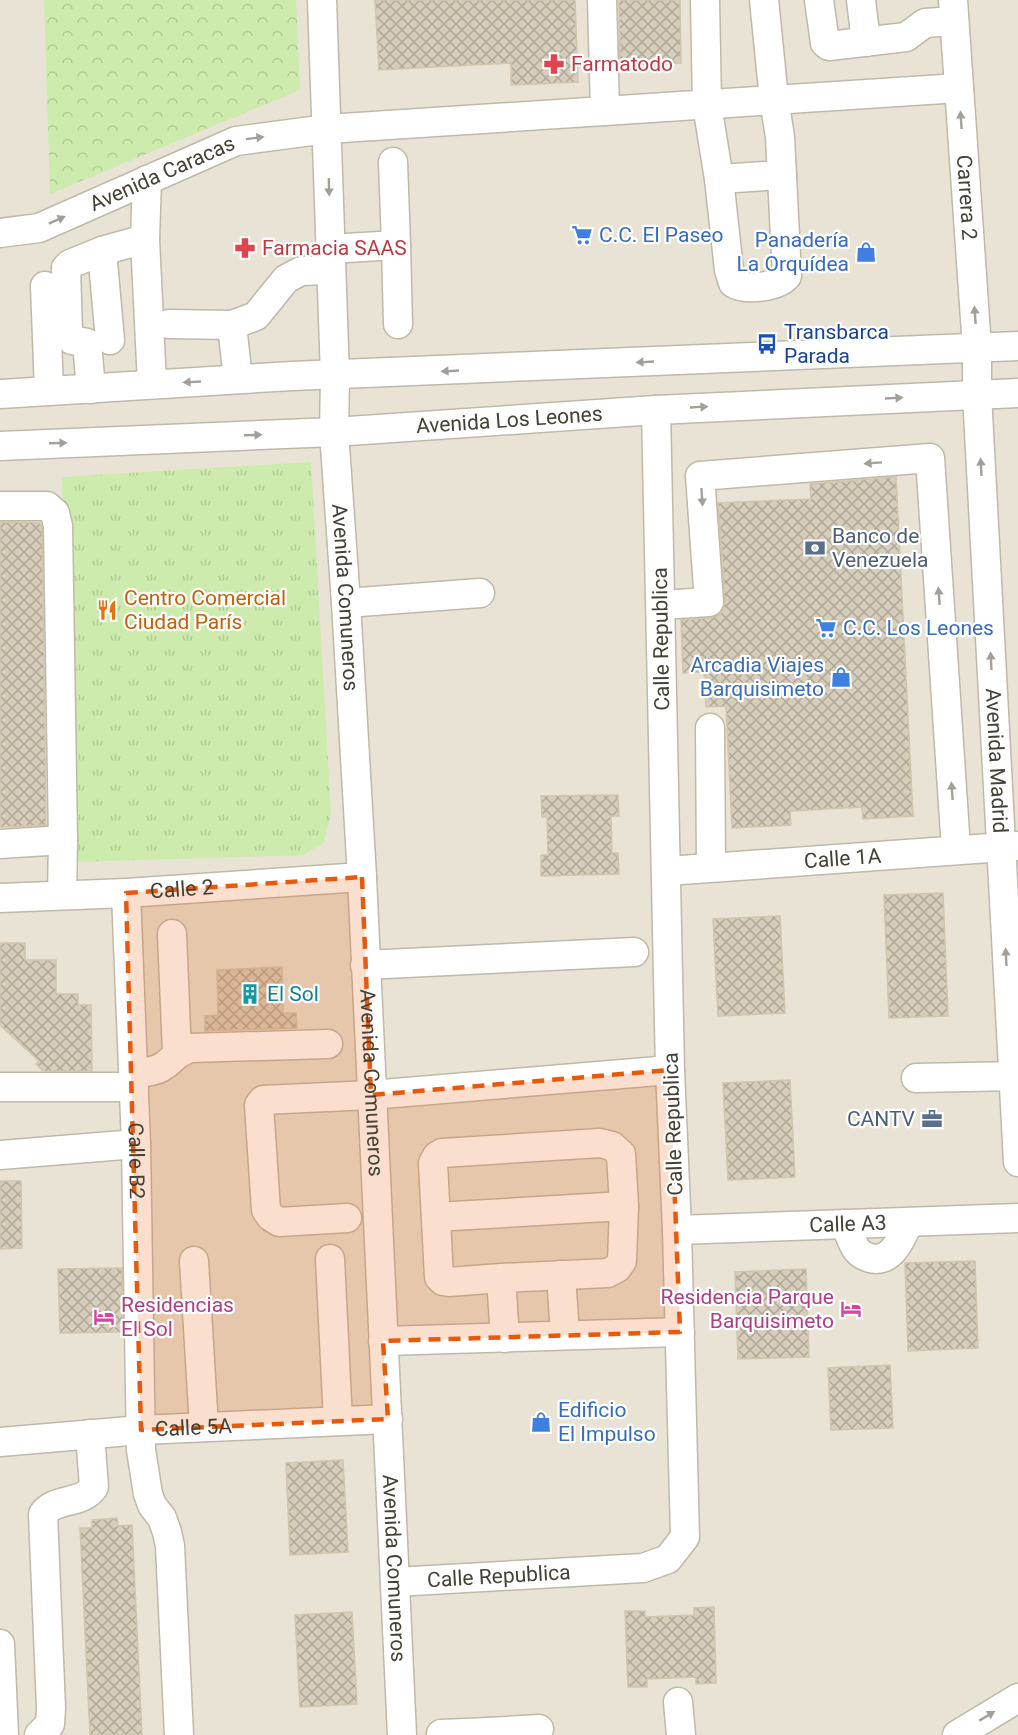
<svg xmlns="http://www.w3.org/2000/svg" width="1018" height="1735" font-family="Roboto,sans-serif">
	<defs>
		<pattern id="grass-tufts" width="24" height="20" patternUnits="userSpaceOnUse" patternTransform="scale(1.5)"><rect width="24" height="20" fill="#ccebad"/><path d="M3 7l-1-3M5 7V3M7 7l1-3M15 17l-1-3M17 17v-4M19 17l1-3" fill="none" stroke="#b1cb95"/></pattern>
		<pattern id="park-crowns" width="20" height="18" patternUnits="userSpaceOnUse" patternTransform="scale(1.5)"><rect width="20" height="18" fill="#ccebad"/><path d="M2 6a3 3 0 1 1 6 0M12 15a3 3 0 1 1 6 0" fill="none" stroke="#b1cb95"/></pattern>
		<pattern id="building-cross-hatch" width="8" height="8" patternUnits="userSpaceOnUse" patternTransform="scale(1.5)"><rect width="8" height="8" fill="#d6cdbb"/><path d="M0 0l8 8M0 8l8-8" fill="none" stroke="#afa899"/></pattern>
	</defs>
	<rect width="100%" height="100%" fill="#f4f1e6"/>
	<rect fill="#e8e3d4" x="0" y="0" width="1018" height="1735"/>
	<polygon fill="url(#grass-tufts)" points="311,462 331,814 324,842 304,855 73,862 62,477"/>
	<polygon fill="url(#park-crowns)" points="44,0 296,0 300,90 50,194"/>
	<g fill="url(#building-cross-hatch)" stroke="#d2c5ae" stroke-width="1.5">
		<polygon points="375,0 575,0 578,82 511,85 511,63 379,70"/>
		<polygon points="619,0 680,0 681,63 620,65"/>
		<polygon points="896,477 913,816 863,819 862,807 790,811 791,825 732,828 726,706 706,707 704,672 683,673 681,620 711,618 719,615 724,609 725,601 718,503 811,499 810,484"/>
		<polygon points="0,522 40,523 42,528 46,825 0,827"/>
		<polygon points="618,795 619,816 611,816 612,853 618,853 619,874 541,876 541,855 548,855 547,817 542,817 541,796"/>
		<polygon points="943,893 948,1016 889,1018 884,895"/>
		<polygon points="780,916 785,1013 718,1016 713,919"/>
		<polygon points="0,943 25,943 25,960 56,960 56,994 78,994 78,1005 91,1005 92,1071 43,1071 36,1064 39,1061 0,1025"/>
		<polygon points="282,967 283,1013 296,1013 297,1028 205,1031 205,1016 218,1015 217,970"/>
		<polygon points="790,1080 795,1177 728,1180 723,1083"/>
		<polygon points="0,1181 21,1181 22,1248 0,1249"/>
		<polygon points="975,1261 978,1348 908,1351 905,1263"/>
		<polygon points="122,1268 123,1332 60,1333 58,1269"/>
		<polygon points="806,1269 809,1357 738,1359 735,1272"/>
		<polygon points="890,1365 893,1428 831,1430 828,1368"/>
		<polygon points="343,1460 348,1552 290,1555 286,1463"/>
		<polygon points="117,1518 118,1526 132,1525 142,1735 90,1735 80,1528 92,1528 92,1520"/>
		<polygon points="714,1607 716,1683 696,1684 696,1677 647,1679 647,1687 628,1687 625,1611 645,1611 645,1617 694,1615 694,1608"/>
		<polygon points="352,1612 357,1704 300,1707 295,1615"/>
	</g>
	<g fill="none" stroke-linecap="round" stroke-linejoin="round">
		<g stroke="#c0b9a8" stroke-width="31">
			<g id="minor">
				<path id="s1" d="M322,0l13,376 -1,56 12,171 16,274 40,858"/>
				<polyline points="602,0 605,111"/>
				<path d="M705,0l2,105 12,74 10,91 4,13c13,8 45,4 54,-7l-7,-139 -6,-38 -10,-99"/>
				<polyline points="819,0 825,43 829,46 906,37 925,23 954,21"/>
				<polyline points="861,0 866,42"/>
				<path id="s2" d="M953,0l24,348v46l41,768"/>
				<polyline points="393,162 396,245"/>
				<polyline points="719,179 782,175"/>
				<path id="s3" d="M0,233l39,-5 197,-87 91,-12 632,-41"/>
				<polyline points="145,239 147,180"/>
				<polyline points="330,249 396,245 398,324"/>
				<polyline points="102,251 110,340"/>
				<polyline points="45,286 49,391"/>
				<polyline points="169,324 232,325 256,316 286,279 301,271 330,270"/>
				<polyline points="232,325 238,379"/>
				<polyline points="91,389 87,343 72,340 68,333 66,268 70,264 102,251 145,239 152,384"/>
				<polyline points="0,394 292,376 1018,346"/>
				<path id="s4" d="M0,446l334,-14 322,-22 362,-17"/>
				<polyline points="0,506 47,506 55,513 58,526 63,840"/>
				<polyline points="346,603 480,593"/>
				<polyline points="661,605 709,602 700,476 930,458 956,849"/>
				<polyline points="710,728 711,867"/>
				<polyline points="0,844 63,840 62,895"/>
				<path id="s5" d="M667,871l351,-25"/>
				<path id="s6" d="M126,893l10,251 5,306 7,44 4,11 10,13 5,14 3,14 9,189"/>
				<path id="s7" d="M0,898l126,-5 236,-16"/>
				<polyline points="172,934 177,1053"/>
				<polyline points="365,965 634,952"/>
				<path d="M134,1073c9,-1 20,-1 28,-6 12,-7 11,-13 28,-19l138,-4"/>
				<polyline points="916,1078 1018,1076"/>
				<polyline points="0,1087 134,1087"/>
				<polyline points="0,1155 136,1144"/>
				<polyline points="436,1217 624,1206"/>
				<polyline points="347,1218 279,1222 271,1217 266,1210 259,1105 263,1100 371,1095 670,1070"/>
				<path d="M845,1224c3,7 6,16 10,23 3,6 8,9 15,11 22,6 32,-21 39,-36"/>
				<path id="s8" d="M677,1230l341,-12"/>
				<polyline points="330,1259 338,1421"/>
				<polyline points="194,1261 204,1427"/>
				<polyline points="561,1275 565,1335"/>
				<polyline points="501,1278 608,1273 617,1268 622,1261 624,1206 621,1154 612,1146 600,1143 442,1153 437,1156 433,1163 439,1277 443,1281 449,1282 501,1278 505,1338"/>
				<polyline points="383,1341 680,1332"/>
				<path id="s9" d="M0,1442l141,-12 247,-11"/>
				<path id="s10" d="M395,1582l248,-14 25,-9 17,-22 -8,-307 -7,-160 -14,-660"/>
				<polyline points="0,1644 4,1735"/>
				<polyline points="678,1702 681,1735"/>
				<polyline points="489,1732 539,1729"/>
				<polyline points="441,1734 489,1732 489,1735"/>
				<path d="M39,1735l11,-11 1,-16 -8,-194c12,-17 39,-9 51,-27l-4,-53"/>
				<polyline points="957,1735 1018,1698"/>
			</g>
		</g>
		<use href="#minor" stroke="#fff" stroke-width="28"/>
	</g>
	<defs><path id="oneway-solid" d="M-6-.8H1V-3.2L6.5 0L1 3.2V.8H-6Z" transform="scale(1.5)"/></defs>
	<g fill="#a3a09a">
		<use href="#oneway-solid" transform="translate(961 120) rotate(-94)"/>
		<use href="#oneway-solid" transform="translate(255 138) rotate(-7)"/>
		<use href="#oneway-solid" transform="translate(329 187) rotate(89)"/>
		<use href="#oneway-solid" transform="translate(57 220) rotate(-24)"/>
		<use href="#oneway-solid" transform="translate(975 315) rotate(-94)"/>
		<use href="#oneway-solid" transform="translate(645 362) rotate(177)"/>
		<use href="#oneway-solid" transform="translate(450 371) rotate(177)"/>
		<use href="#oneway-solid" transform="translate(192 382) rotate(177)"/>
		<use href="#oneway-solid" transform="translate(894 398) rotate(-3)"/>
		<use href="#oneway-solid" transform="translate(699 407) rotate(-3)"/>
		<use href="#oneway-solid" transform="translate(253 435) rotate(-2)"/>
		<use href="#oneway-solid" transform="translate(58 443) rotate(-2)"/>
		<use href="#oneway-solid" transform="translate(873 463) rotate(176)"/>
		<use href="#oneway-solid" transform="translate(981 467) rotate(-93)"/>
		<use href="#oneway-solid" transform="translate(702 497) rotate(86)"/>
		<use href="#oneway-solid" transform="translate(939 596) rotate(-94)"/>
		<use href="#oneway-solid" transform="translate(991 661) rotate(-93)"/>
		<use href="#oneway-solid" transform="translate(952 791) rotate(-94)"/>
		<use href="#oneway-solid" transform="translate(1006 957) rotate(-93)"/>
		<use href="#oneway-solid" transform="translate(987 1716) rotate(-31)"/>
	</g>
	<path fill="#e8590c" fill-opacity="0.2" stroke="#e8590c" stroke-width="4.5" stroke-dasharray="12 8" stroke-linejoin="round" d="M362,877l9,218 299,-25 10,262 -297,9 5,78 -247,11 -15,-537z"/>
	<defs>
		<g id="pharmacy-bare" transform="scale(1.62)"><path d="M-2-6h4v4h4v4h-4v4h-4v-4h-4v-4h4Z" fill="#e0444e" stroke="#fff" stroke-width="2.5" paint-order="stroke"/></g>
		<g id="supermarket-bare" transform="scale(1.62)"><path d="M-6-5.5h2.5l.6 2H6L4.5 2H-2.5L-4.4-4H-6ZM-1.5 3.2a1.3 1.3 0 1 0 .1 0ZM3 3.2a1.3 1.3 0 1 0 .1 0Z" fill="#3f7fe0" stroke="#fff" stroke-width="2.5" paint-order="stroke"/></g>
		<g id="shop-bare" transform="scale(1.62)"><path d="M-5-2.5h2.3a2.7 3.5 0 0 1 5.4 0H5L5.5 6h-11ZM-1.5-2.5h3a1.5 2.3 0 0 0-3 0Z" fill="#3f7fe0" stroke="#fff" stroke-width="2.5" paint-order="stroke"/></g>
		<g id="bus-bare" transform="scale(1.62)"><path d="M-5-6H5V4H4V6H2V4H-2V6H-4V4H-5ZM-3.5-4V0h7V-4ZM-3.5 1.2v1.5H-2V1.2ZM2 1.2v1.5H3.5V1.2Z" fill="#1a4fb4" stroke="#fff" stroke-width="2.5" paint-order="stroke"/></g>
		<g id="bank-bare" transform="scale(1.62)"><path d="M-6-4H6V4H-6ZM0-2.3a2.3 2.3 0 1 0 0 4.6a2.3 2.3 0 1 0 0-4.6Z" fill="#5c6f8a" stroke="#fff" stroke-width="2.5" paint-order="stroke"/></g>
		<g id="restaurant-bare" transform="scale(1.62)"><path d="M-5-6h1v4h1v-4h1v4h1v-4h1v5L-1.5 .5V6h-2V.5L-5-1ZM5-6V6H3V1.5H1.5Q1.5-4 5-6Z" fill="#e8710a" stroke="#fff" stroke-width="2.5" paint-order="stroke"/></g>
		<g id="building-bare" transform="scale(1.62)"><path d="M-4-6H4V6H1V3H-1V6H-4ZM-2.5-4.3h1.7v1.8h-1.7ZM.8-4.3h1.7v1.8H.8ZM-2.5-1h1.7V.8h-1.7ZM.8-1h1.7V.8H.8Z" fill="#0f9aa8" stroke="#fff" stroke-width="2.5" paint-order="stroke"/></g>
		<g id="office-bare" transform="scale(1.62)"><path d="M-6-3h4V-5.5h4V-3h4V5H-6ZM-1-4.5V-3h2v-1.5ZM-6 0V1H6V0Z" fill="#5c6f8a" stroke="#fff" stroke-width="2.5" paint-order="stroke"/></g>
		<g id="hotel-bare" transform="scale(1.62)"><path d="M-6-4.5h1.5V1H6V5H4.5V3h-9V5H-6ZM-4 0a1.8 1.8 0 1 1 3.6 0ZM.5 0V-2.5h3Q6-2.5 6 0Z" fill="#d1479c" stroke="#fff" stroke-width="2.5" paint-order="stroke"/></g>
	</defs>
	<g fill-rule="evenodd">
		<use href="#pharmacy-bare" x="554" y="64"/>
		<use href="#supermarket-bare" x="582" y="235"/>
		<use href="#pharmacy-bare" x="245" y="248"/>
		<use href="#shop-bare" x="866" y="252"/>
		<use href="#bus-bare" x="767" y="344"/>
		<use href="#bank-bare" x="815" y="548"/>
		<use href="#restaurant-bare" x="107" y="610"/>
		<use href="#supermarket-bare" x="826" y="628"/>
		<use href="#shop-bare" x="841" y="677"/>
		<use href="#building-bare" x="250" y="994"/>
		<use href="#office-bare" x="932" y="1119"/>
		<use href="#hotel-bare" x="851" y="1309"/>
		<use href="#hotel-bare" x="104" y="1317"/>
		<use href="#shop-bare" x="541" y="1422"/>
	</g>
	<g text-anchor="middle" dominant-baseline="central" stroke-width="4.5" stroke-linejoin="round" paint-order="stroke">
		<g font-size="21" fill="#be3a42" stroke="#fff" text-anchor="start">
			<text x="571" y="64">Farmatodo</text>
			<text x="262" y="248">Farmacia SAAS</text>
		</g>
		<g font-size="21" fill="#474135" stroke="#fff">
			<text stroke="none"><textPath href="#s3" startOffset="174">Avenida Caracas</textPath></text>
			<text stroke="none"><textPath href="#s2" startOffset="198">Carrera 2</textPath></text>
			<text stroke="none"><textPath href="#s4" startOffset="510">Avenida Los Leones</textPath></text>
			<text stroke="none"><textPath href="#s1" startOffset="598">Avenida Comuneros</textPath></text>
			<text transform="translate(661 639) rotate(-91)">Calle Republica</text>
			<text stroke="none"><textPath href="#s2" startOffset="762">Avenida Madrid</textPath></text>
			<text stroke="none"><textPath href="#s5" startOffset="176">Calle 1A</textPath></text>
			<text stroke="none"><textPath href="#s7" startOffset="182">Calle 2</textPath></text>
			<text stroke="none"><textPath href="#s1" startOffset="1084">Avenida Comuneros</textPath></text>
			<text transform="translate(673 1124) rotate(-92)">Calle Republica</text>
			<text stroke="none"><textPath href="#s6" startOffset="268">Calle B2</textPath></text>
			<text stroke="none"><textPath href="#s8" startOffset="171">Calle A3</textPath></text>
			<text stroke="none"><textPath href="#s9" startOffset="194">Calle 5A</textPath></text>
			<text stroke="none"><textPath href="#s1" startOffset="1570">Avenida Comuneros</textPath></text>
			<text stroke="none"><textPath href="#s10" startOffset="104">Calle Republica</textPath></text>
		</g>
		<g font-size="21" fill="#366cbe" stroke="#fff" text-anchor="start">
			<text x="599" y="235">C.C. El Paseo</text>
			<text x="849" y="240" text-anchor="end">Panadería<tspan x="849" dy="24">La Orquídea</tspan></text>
			<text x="843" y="628">C.C. Los Leones</text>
			<text x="824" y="665" text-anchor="end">Arcadia Viajes<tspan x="824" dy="24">Barquisimeto</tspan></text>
			<text x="558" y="1410">Edificio<tspan x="558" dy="24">El Impulso</tspan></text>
		</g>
		<g font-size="21" fill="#164399" stroke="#fff" text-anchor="start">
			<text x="784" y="332">Transbarca<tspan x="784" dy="24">Parada</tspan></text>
		</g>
		<g font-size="21" fill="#4e5e75" stroke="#fff" text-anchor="start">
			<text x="832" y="536">Banco de<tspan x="832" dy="24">Venezuela</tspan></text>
			<text x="915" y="1119" text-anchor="end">CANTV</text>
		</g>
		<g font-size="21" fill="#c56008" stroke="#fff" text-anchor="start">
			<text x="124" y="598">Centro Comercial<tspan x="124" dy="24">Ciudad París</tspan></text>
		</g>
		<g font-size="21" fill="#0d838f" stroke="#fff" text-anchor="start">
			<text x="267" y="994">El Sol</text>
		</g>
		<g font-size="21" fill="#b23c85" stroke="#fff" text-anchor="end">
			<text x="834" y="1297">Residencia Parque<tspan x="834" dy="24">Barquisimeto</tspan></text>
			<text x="121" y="1305" text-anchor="start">Residencias<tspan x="121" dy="24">El Sol</tspan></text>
		</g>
	</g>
</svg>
